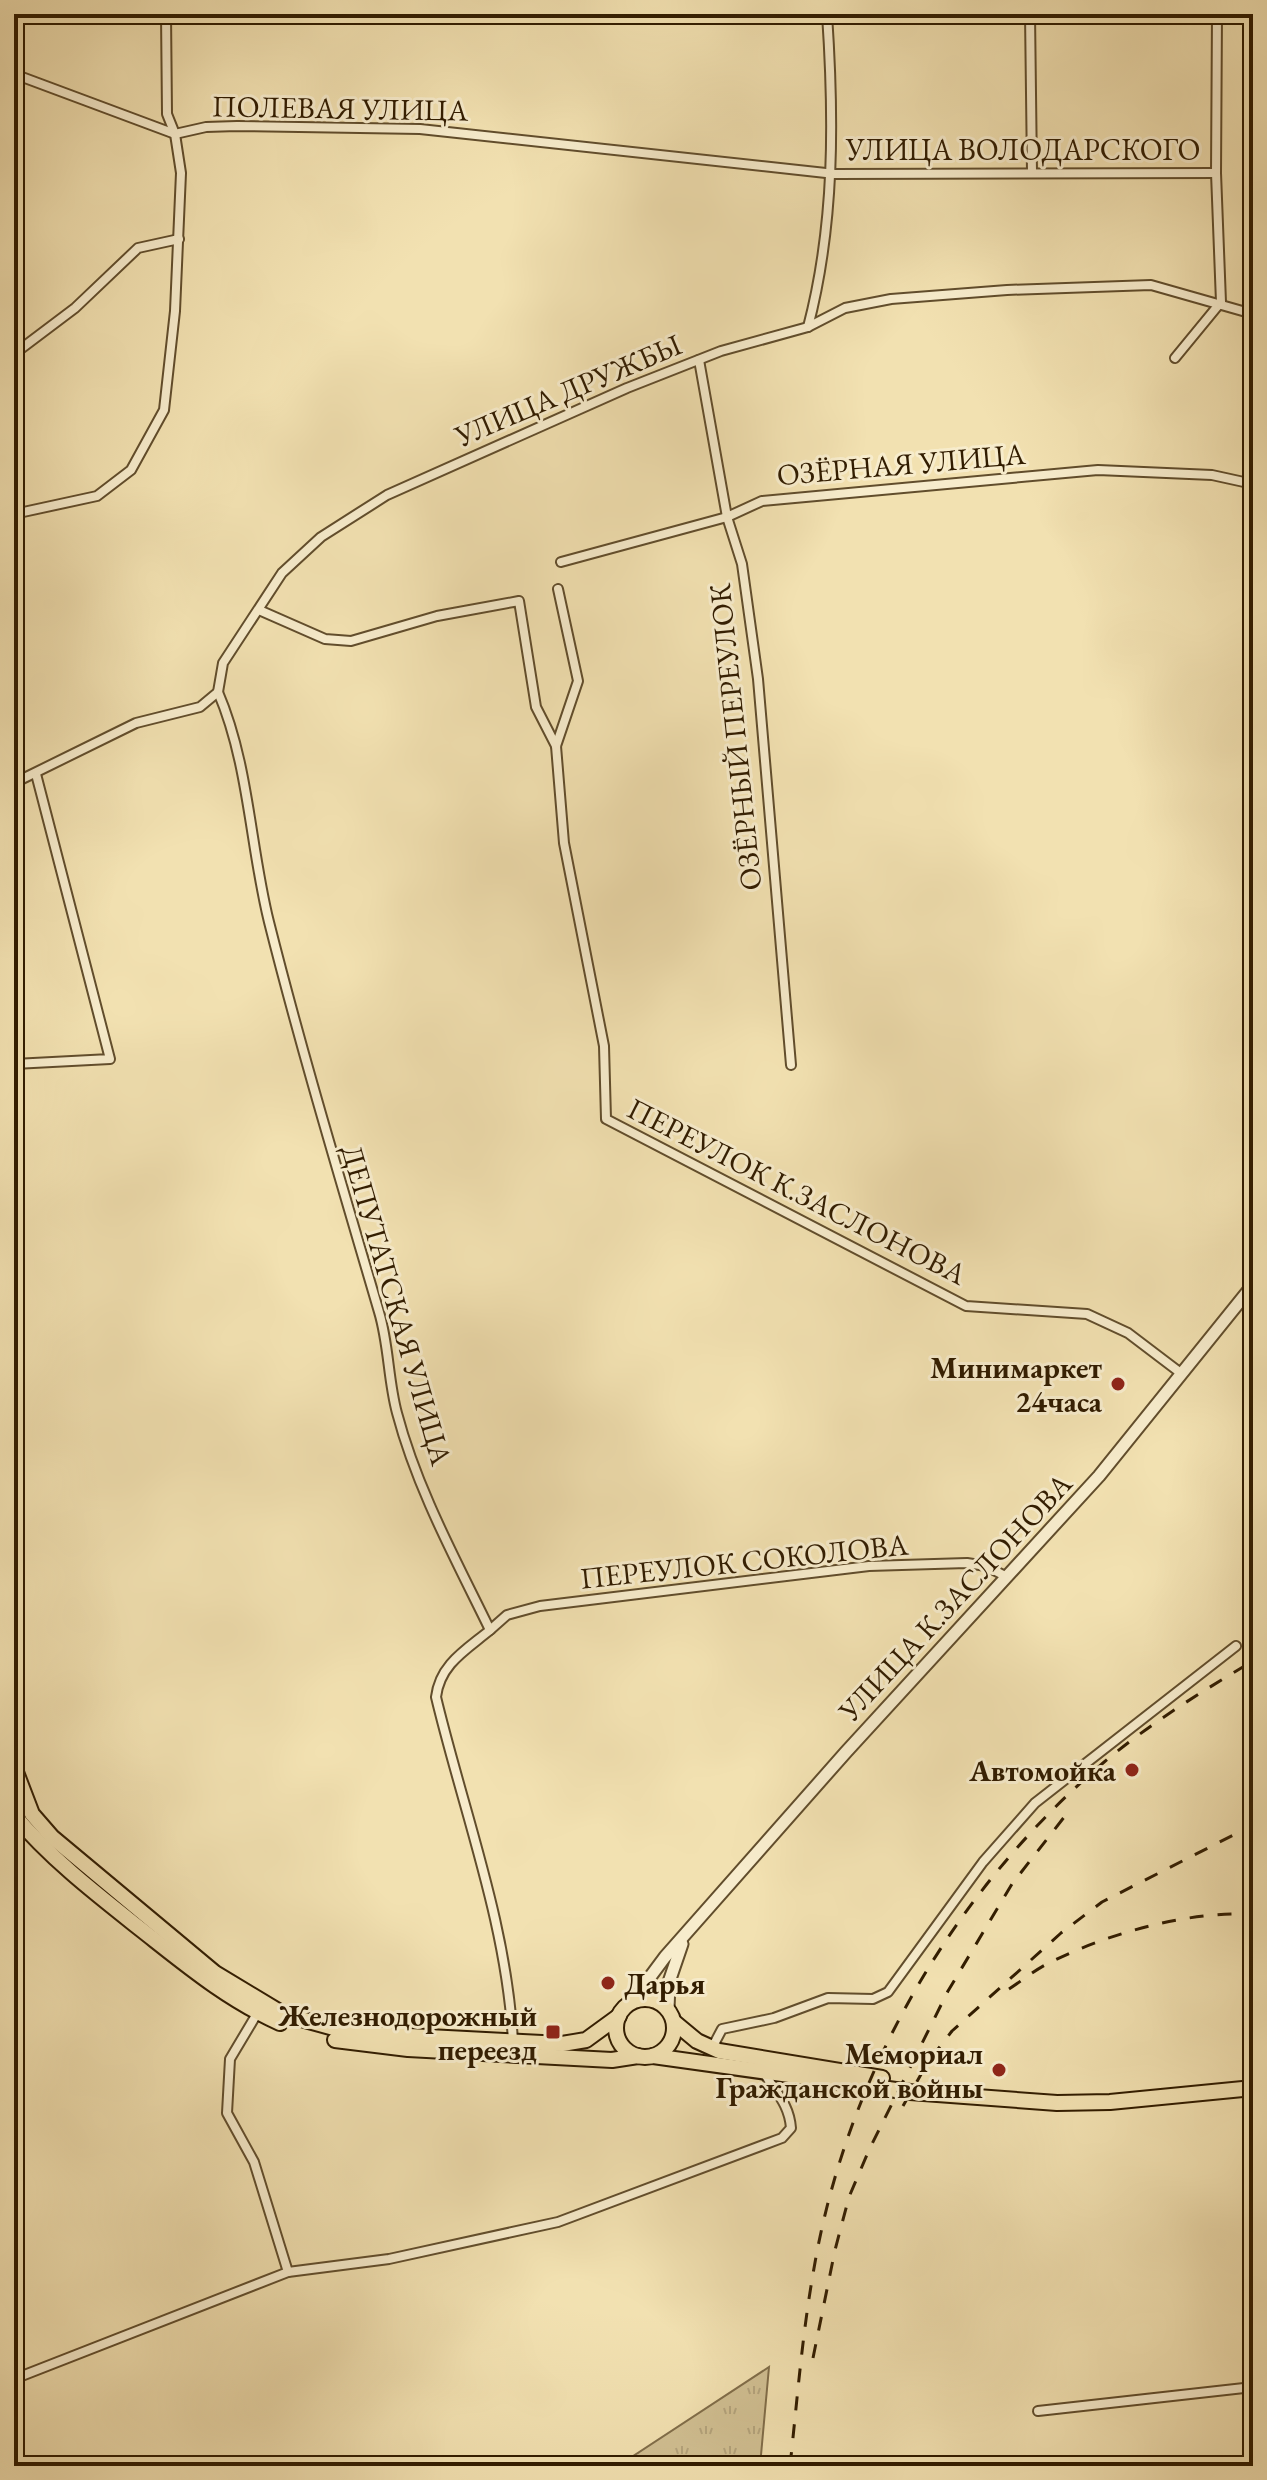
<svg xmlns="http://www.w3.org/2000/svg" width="1267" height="2480" font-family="'EB Garamond',serif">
	<defs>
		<pattern id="grass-tufts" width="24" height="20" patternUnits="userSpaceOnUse" patternTransform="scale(2)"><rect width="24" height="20" fill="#d1c093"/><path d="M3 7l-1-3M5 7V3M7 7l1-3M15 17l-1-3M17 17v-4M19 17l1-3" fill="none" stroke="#b4a47d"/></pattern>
	</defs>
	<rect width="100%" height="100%" fill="#f2e1b1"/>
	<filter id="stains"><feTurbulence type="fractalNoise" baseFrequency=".0025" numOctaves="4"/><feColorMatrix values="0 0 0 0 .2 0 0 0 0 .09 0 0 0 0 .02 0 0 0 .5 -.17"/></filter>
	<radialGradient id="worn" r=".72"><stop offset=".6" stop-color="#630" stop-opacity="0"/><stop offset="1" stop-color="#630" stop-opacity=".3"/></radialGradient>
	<polygon fill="url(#grass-tufts)" stroke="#816e4a" stroke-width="2" points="769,2367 760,2466 618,2466"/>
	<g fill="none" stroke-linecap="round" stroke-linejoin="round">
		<g stroke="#614d2c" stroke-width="12">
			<g id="minor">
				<polyline points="1030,14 1032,172"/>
				<polyline points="14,74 175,134"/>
				<polyline points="175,134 206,127 237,126 420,129 835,174 1216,173"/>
				<path d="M808,327c27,-103 26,-209 19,-313"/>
				<polyline points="14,354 75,308 138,248 179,239"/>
				<polyline points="1175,358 1221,302 1216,173 1217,14"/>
				<polyline points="699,360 727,517 742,564 758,679 791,1065"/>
				<polyline points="14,514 97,496 131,470 164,410 175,311 181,173 175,134 167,114 166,14"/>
				<polyline points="561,562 727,517 762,501 1098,470 1212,475 1253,484"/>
				<polyline points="558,589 578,681 556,746 564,843 604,1046 606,1119 966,1306 1087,1314 1128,1333 1182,1374"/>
				<polyline points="259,610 325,639 351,641 437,616 519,601 536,707 556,746"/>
				<path d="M218,692c31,72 32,154 51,230 33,131 72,260 110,390 10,33 9,68 18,101 20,76 59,147 93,217 -24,20 -50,34 -54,67 27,113 71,227 77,345"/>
				<polyline points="14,783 136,723 200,707 218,692 223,663 282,573 321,537 387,495 627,388 721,351 808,327 845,308 891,299 1007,290 1151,285 1253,314"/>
				<polyline points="14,1064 110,1059 36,774"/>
				<polyline points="490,1630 507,1615 540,1606 869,1566 967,1563 986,1566 1007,1577"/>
				<polyline points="258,2012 230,2059 227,2113 254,2162 288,2272"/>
				<polyline points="712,2048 722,2029 774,2018 828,1998 873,1999 888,1992 983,1862 1035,1803 1236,1646"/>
				<path d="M14,2379l274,-107 101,-13 169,-37 224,-84 9,-10c-2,-25 -16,-36 -28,-57"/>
				<polyline points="1038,2411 1253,2387"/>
			</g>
		</g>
		<g stroke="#614d2c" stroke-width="15">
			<g id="tertiary">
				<polyline points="630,2004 665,1957 846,1752 1099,1476 1253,1285"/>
				<polyline points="668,2010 669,1982 682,1944"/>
			</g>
		</g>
		<g stroke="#311c00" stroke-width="18">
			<g id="primary">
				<polyline points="14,1767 32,1814 52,1837 215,1973 283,2014 352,2033 562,2044 586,2040 619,2016"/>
				<path d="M14,1815c36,43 81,78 124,112 46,36 88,72 142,96"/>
				<circle cx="645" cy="2028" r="29"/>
				<polyline points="674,2022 697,2041 719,2051 882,2078"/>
				<polyline points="335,2040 408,2049 612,2060 638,2056"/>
				<polyline points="653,2056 910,2092 1057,2103 1110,2102 1253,2088"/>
			</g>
		</g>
		<use href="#minor" stroke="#f7eccc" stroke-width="8"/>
		<use href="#tertiary" stroke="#f7eccc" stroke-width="11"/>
		<use href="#primary" stroke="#f2e1b1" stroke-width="14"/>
		<g stroke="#311c00" stroke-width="3" stroke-dasharray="14 14" stroke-linecap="butt">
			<path d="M1009,1989c14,-9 27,-20 42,-27 58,-29 137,-51 202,-48"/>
			<polyline points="903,2106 928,2062 952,2031 1061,1933 1102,1902 1253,1825"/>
			<polyline points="813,2358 835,2250 849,2197 869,2150 948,1991 1012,1884 1072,1807"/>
			<path d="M790,2466c7,-64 12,-129 23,-192 32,-196 139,-382 290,-511 46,-39 98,-71 150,-102"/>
		</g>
	</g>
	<g fill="#8f2418" stroke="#f7eccc" stroke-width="3">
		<circle cx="1118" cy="1384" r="8"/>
		<circle cx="1132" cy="1770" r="8"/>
		<circle cx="608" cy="1983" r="8"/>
		<rect x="545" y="2024" width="16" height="16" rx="4"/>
		<circle cx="999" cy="2070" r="8"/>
	</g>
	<g text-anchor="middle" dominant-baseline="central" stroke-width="6" stroke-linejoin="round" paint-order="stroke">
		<g font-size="30" fill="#311c00" stroke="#f7eccc">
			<text transform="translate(340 108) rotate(1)">ПОЛЕВАЯ УЛИЦА</text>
			<text x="1023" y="149">УЛИЦА ВОЛОДАРСКОГО</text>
			<text transform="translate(568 390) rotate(-23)">УЛИЦА ДРУЖБЫ</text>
			<text transform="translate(901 464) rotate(-5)">ОЗЁРНАЯ УЛИЦА</text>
			<text transform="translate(735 737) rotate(-96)">ОЗЁРНЫЙ ПЕРЕУЛОК</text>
			<text transform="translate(797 1191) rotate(27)">ПЕРЕУЛОК К.ЗАСЛОНОВА</text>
			<text transform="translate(397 1305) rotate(74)">ДЕПУТАТСКАЯ УЛИЦА</text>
			<text transform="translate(744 1561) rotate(-6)">ПЕРЕУЛОК СОКОЛОВА</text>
			<text transform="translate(955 1597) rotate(-47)">УЛИЦА К.ЗАСЛОНОВА</text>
		</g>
		<g font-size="30" font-weight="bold" fill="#311c00" stroke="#f7eccc" text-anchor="end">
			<text x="1102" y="1367">Минимаркет<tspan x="1102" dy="34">24часа</tspan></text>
			<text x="1116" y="1770">Автомойка</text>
			<text x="624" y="1983" text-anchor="start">Дарья</text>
			<text x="537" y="2015">Железнодорожный<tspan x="537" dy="34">переезд</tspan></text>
			<text x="983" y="2053">Мемориал<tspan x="983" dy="34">Гражданской войны</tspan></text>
		</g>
	</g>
	<rect width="1267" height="2480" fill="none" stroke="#f2e1b1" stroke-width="48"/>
	<rect x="16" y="16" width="1235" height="2448" fill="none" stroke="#311c00" stroke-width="4"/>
	<rect x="24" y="24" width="1219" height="2432" fill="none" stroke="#311c00" stroke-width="2"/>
	<rect width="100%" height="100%" filter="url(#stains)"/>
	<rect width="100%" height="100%" fill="url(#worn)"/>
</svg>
